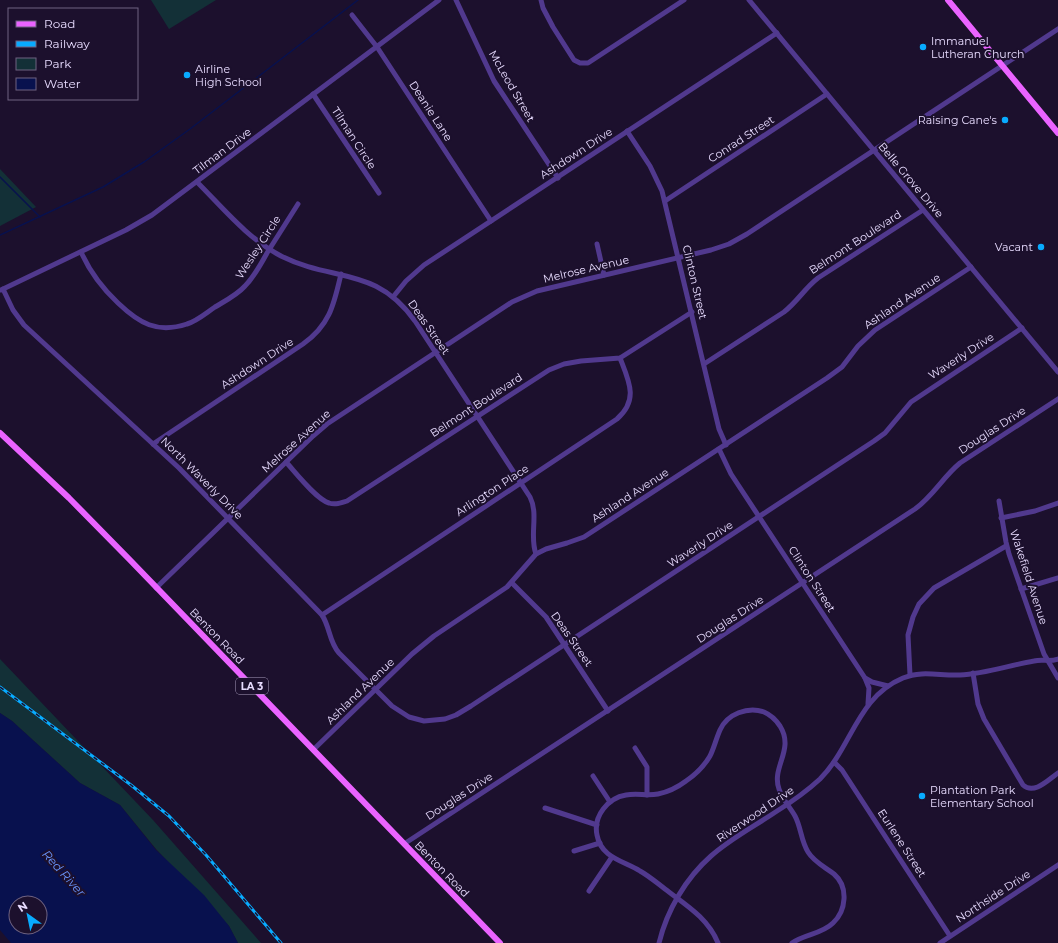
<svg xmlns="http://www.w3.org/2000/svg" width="1058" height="943" font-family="Montserrat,sans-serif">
	<rect width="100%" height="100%" fill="#1c102d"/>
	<g fill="#133037">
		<polygon points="151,0 216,0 169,29"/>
		<polygon points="0,169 36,207 0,226"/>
		<polygon points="0,659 153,820 261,943 238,943 229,926 156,849 120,805 80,783 12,721 0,713"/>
	</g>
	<path fill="#08114e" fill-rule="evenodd" d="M0,713l12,8 68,62 40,22 36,45 48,45 25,31 9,17h-227l-11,-13zM16,903h24v24h-24z"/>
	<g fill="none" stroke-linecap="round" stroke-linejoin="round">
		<g stroke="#08114e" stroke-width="1.5">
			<polyline points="0,177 40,217"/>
			<polyline points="0,235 103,187 144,162 190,129 358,0"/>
		</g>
		<g stroke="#51398e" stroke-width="5">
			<polyline points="456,0 494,81 558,178"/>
			<polyline points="541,0 543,8 553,27 574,60 580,63 588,63 684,0"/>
			<polyline points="749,0 1058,372"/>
			<polyline points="352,15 377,47 491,221"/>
			<polyline points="313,94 379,193"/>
			<polyline points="627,131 650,166 662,191 719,429 726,445"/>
			<path d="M197,182c26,26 51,57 84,74 52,26 95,10 134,65l115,176c9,18 -1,39 6,57"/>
			<polyline points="665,201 827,94"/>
			<polyline points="597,244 604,275"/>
			<path d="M81,252c9,20 21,36 37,51 21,20 39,31 69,21 10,-3 19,-11 28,-17 10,-6 22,-12 30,-21 9,-9 16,-22 22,-33 10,-16 21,-33 31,-49"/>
			<path d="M3,289l10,21 11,15 155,143 143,147c8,12 7,27 17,38l53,53 17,11 15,4 21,-2 11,-4 15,-9 403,-265 11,-8 26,-31 111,-74"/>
			<polyline points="1,290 126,230 152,215 439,0"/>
			<polyline points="393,297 406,281 424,265 777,33"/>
			<path d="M704,364l80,-52c13,-10 21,-24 34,-34l105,-68"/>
			<path d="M153,444l150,-100c27,-19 31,-40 38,-70"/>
			<polyline points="719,449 731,474 865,678 872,682 888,686"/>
			<path d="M286,462c10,11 30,37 43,41 6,2 12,0 18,-2l202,-131 15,-6 17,-3 39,-3 72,-46"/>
			<polyline points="999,501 1006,542 1009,554 1044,654 1058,678"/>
			<polyline points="1001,518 1035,511 1058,503"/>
			<polyline points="512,583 546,617 608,711"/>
			<polyline points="156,588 313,436 327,424 512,302 537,291 711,250 729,244 747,234 1058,29"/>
			<polyline points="1021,589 1058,578"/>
			<path d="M322,615l295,-196c22,-19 12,-38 3,-61"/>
			<path d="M973,673l5,31 6,15 39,66c11,10 25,-5 35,-12"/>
			<polyline points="910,675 908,635 913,617 919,604 934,588 1006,546"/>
			<polyline points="865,678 869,688 868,704"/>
			<polyline points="635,748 647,767 647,795"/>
			<polyline points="313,750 412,654 434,636 507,587 536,554 546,549 567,543 584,537 827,378 842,367 858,346 875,330 971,267"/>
			<polyline points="834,762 842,770 950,936"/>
			<polyline points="593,776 610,802"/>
			<polyline points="545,808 597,825"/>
			<path d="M404,844l511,-335c18,-13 28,-32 45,-46l98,-64"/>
			<polyline points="574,851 600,843"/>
			<polyline points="589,891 612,857"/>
			<path d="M659,943c8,-33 27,-65 52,-87 19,-17 42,-29 63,-43 16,-10 32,-21 46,-34 32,-32 37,-82 83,-101 19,-8 37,-2 57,-3 25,-1 50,-10 74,-14 8,-2 16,1 24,-2"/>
			<path d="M718,943c-10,-25 -32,-38 -53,-54 -8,-6 -16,-13 -25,-18 -16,-10 -39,-13 -43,-36 -4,-19 11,-37 29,-40 11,-2 21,1 32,-1 10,-2 20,-7 28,-13 9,-6 18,-15 24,-25 4,-8 6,-17 10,-26 7,-16 28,-24 44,-18 7,3 12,8 16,14 15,24 -9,41 -1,63 3,10 11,18 16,27 6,11 6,25 13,36 6,10 17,15 26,22 15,13 12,37 -1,49 -11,11 -28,11 -41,20"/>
			<polyline points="940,943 1058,865"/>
		</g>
		<g stroke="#ea63ff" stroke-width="6">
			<polyline points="948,0 1058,133"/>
			<polyline points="0,433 69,498 129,559 500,943"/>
		</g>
		<g stroke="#08abff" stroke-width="3">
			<polyline id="rail" points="0,687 131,785 169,816 206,855 281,943"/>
		</g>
		<use href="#rail" stroke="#1c102d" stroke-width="1.5" stroke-dasharray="4.5" stroke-linecap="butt"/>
	</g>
	<g fill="#08abff" stroke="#1c102d" stroke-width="1.5">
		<circle cx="923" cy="47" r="4"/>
		<circle cx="187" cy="75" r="4"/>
		<circle cx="1005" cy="120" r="4"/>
		<circle cx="1041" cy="247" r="4"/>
		<circle cx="922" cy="796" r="4"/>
	</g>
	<g text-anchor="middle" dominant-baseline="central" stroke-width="4" stroke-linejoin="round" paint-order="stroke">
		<rect fill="#1c102d" stroke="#ab9fc0" stroke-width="1" x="236" y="678" width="32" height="16" rx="3"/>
		<g font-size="10" font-weight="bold" fill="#e8dcff">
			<text x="252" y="686">LA 3</text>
		</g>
		<g font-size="11" fill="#e8dcff" stroke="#1c102d" text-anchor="start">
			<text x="931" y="41">Immanuel<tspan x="931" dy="13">Lutheran Church</tspan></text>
			<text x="195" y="69">Airline<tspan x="195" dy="13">High School</tspan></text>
			<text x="997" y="120" text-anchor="end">Raising Cane's</text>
			<text x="1033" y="247" text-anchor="end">Vacant</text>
			<text x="930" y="790">Plantation Park<tspan x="930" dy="13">Elementary School</tspan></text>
		</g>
		<g font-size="11" fill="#e8dcff" stroke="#1c102d">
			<text transform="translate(512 86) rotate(60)">McLeod Street</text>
			<text transform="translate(431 111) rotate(57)">Deanie Lane</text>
			<text transform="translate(354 138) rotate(57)">Tilman Circle</text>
			<text transform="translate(741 139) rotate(-33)">Conrad Street</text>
			<text transform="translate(222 151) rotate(-37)">Tilman Drive</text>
			<text transform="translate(576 153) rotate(-33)">Ashdown Drive</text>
			<text transform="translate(911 180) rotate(50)">Belle Grove Drive</text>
			<text transform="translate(855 242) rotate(-33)">Belmont Boulevard</text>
			<text transform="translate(258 247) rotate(-57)">Wesley Circle</text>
			<text transform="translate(586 269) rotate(-13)">Melrose Avenue</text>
			<text transform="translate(695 282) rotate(77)">Clinton Street</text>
			<text transform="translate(902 301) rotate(-34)">Ashland Avenue</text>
			<text transform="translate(429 327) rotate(55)">Deas Street</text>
			<text transform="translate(961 356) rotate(-33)">Waverly Drive</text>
			<text transform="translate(257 363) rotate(-33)">Ashdown Drive</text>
			<text transform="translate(476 405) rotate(-33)">Belmont Boulevard</text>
			<text transform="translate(992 430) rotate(-33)">Douglas Drive</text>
			<text transform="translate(296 441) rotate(-42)">Melrose Avenue</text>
			<text transform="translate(202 478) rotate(45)">North Waverly Drive</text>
			<text transform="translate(492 490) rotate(-33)">Arlington Place</text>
			<text transform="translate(630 495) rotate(-33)">Ashland Avenue</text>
			<text transform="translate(700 544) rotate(-33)">Waverly Drive</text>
			<text transform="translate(1029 577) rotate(72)">Wakefield Avenue</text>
			<text transform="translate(812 579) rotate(57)">Clinton Street</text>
			<text transform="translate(730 619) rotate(-33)">Douglas Drive</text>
			<text transform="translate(217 636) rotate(46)">Benton Road</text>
			<text transform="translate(572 639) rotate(55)">Deas Street</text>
			<text transform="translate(360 691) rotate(-44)">Ashland Avenue</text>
			<text transform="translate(459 796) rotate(-33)">Douglas Drive</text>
			<text transform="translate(755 814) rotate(-34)">Riverwood Drive</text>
			<text transform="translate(902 843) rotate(57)">Eurlene Street</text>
			<text transform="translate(442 869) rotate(46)">Benton Road</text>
			<text transform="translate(993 896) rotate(-33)">Northside Drive</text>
		</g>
		<g font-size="12" font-style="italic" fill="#6a96ff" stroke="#1c102d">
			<text transform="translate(64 873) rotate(48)">Red River</text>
		</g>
	</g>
	<rect x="8" y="8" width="130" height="92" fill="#1c102d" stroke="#6e6281"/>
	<rect x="16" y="21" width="20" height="6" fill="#ea63ff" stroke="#6e6281"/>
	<text x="44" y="28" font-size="12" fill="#e8dcff">Road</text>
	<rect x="16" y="41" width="20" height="6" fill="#08abff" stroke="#6e6281"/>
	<text x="44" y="48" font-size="12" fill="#e8dcff">Railway</text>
	<rect x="16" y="58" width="20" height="12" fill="#133037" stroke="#6e6281"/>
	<text x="44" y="68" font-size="12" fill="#e8dcff">Park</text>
	<rect x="16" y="78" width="20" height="12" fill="#08114e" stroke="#6e6281"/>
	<text x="44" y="88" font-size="12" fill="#e8dcff">Water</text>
	<g transform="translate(28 915) rotate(327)"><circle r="19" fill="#1c102d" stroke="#6e6281"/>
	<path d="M0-3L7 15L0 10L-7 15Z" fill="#08abff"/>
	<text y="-6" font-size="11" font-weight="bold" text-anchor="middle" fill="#e8dcff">N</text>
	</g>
</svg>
